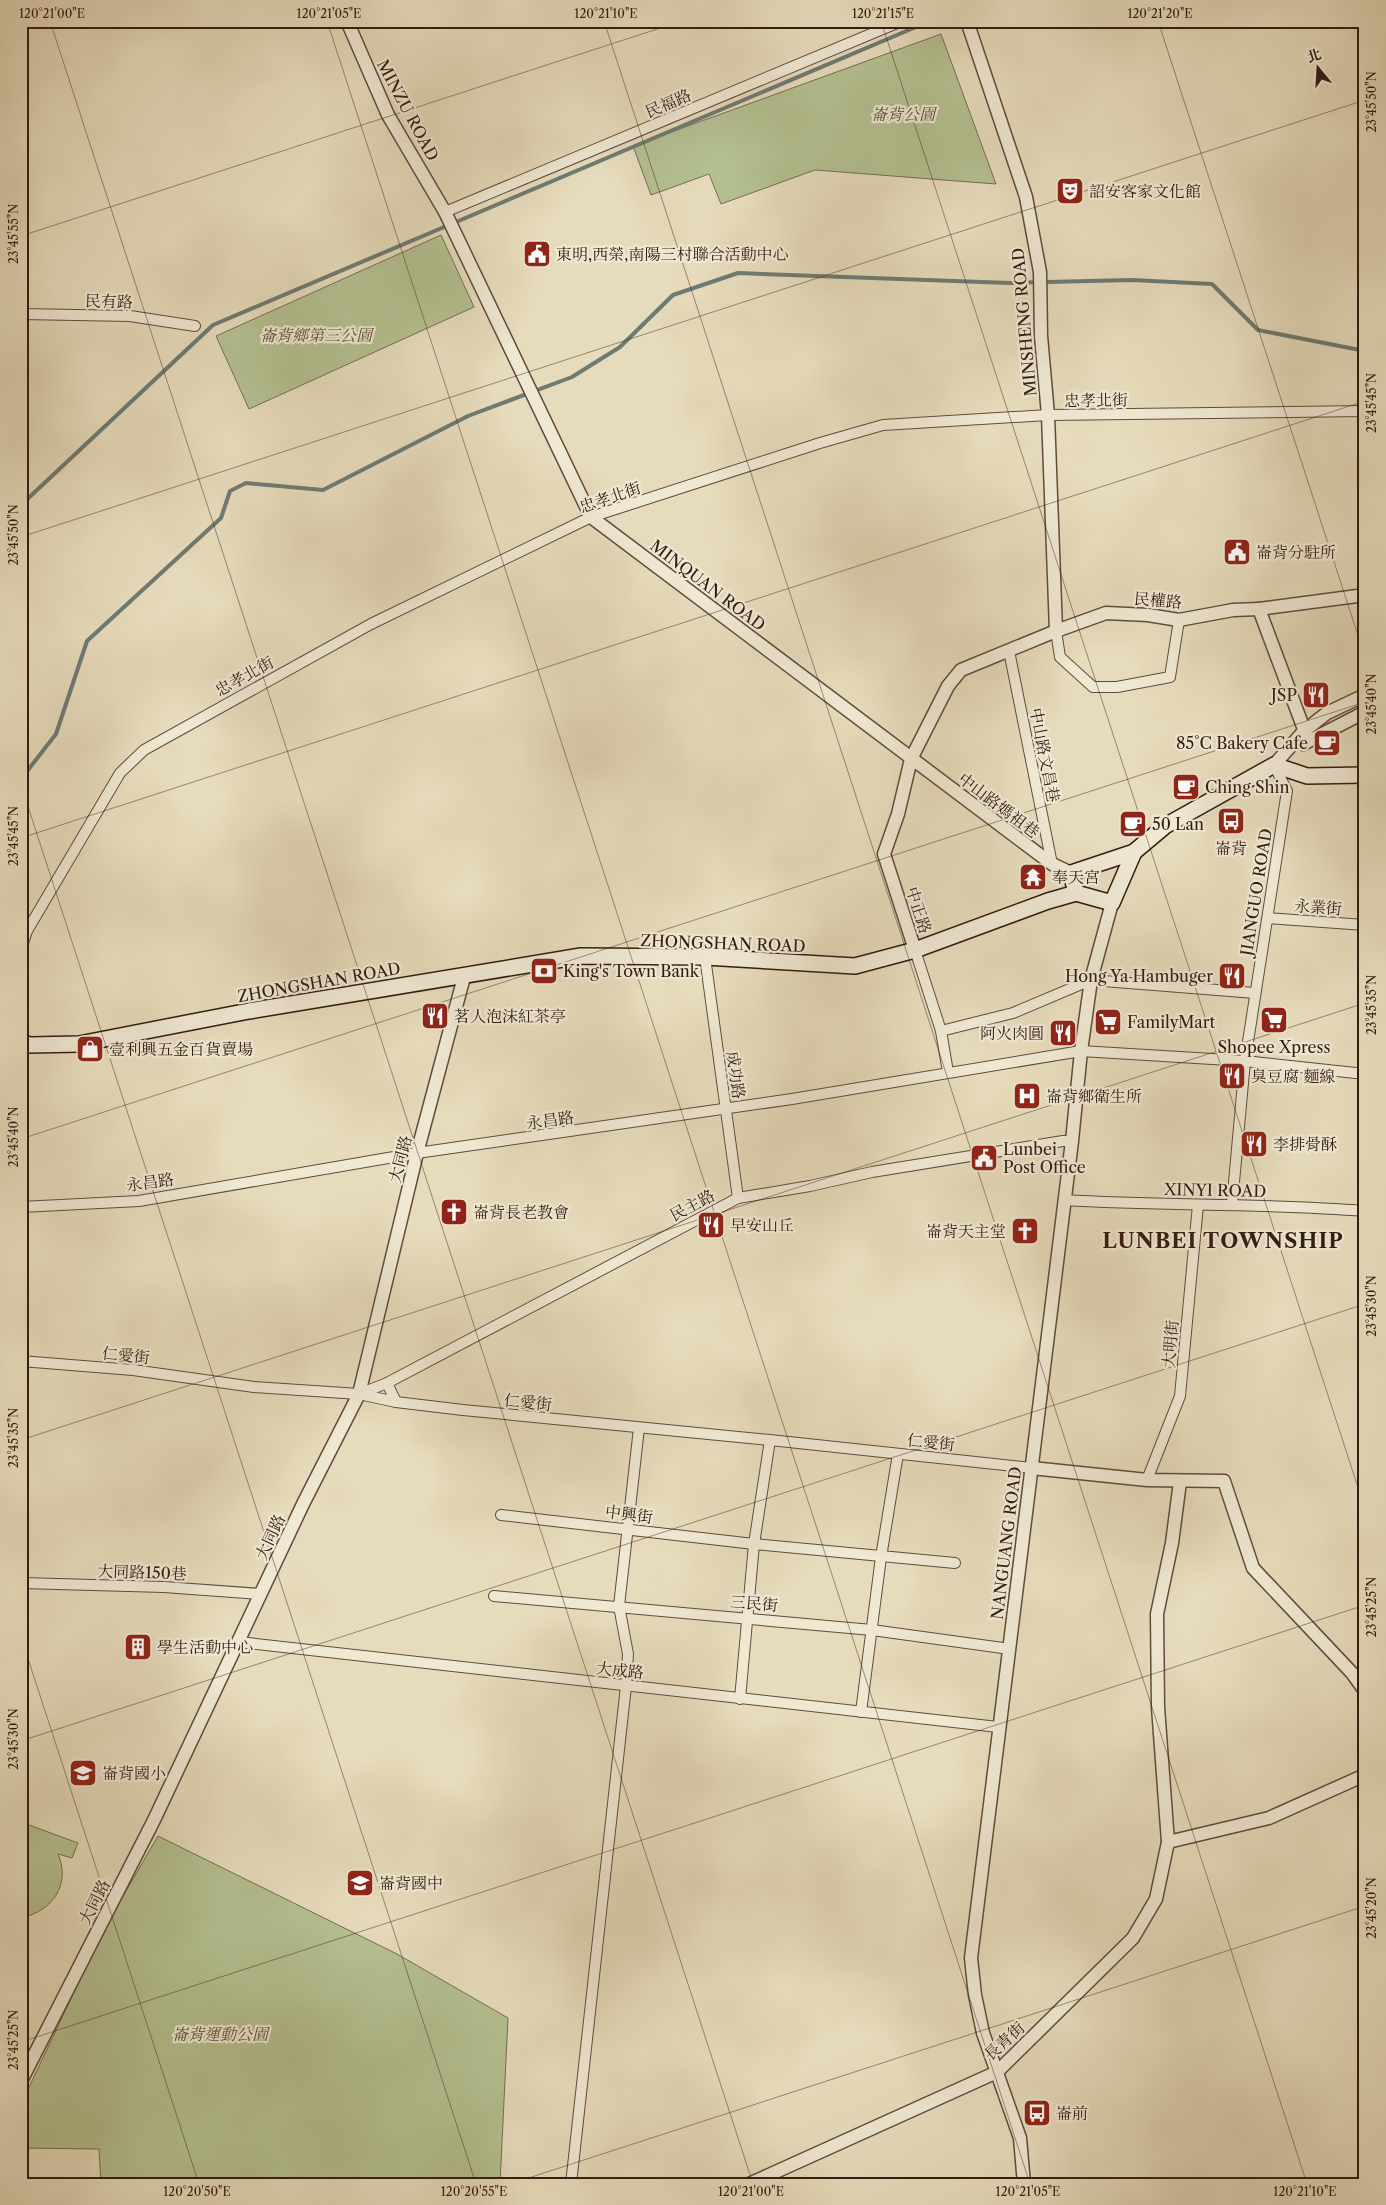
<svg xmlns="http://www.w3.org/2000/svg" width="1386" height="2205" font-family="'Libre Caslon Text','Noto Serif TC',serif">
	<rect width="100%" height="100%" fill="#e6dbbc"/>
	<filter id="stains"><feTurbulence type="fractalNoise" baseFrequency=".004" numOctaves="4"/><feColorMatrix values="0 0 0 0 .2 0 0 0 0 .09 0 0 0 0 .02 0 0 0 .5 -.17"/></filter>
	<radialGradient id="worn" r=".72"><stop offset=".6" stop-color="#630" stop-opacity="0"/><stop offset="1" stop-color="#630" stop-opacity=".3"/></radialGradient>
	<g fill="#b4c091" stroke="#746e51">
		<polygon points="941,34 996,184 815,170 721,204 709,174 651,195 633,146"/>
		<polygon points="441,235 474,307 249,409 216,336"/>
		<path d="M21,1822l57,21 -6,15 -14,-4c13,30 -5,57 -37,64z"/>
		<polygon points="158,1836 397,1954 508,2018 500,2184 101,2184 99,2149 21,2148 21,2104 105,1927"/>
	</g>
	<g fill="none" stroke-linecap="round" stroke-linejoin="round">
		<g stroke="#6e7b73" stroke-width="4">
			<polyline points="21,505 213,325 930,21"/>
			<polyline points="21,779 56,734 87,641 221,518 230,491 246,483 323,490 468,416 572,377 620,347 673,295 738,273 1009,283 1132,280 1212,284 1258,330 1365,351"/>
		</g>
		<g stroke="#604b3c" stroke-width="12">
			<g id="minor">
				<polyline points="445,212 902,21"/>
				<polyline points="21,314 130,316 195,326"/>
				<polyline points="1056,631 1060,657 1093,687 1117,687 1170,677 1179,620"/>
				<polyline points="1009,651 1052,864"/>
				<polyline points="1268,918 1365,925"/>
				<polyline points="21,949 27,931 120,773 144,750 371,624 591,517 820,443 883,425 1048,415 1365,411"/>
				<polyline points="915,950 941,1031 948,1072"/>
				<polyline points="705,957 738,1198"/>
				<polyline points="941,1031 1013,1013 1091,980 1255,993"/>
				<path d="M1064,1200c100,6 201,3 301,11"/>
				<polyline points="1232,1204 1245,1061 1287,791 1274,765"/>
				<polyline points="21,1207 139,1201 417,1153 792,1099 1081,1051 1245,1061 1365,1074"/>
				<polyline points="21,1361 133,1370 254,1387 359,1394 396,1402 463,1410 770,1440 1032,1468"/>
				<polyline points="387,1383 396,1402"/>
				<polyline points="359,1394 387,1383 738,1198 810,1186 872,1172 1063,1141 1072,1141"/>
				<polyline points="1147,1480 1180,1396 1198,1205"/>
				<polyline points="501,1515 754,1544 955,1563"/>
				<polyline points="21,1583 164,1587 261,1594"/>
				<polyline points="494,1596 872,1630 1010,1649"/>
				<polyline points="239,1642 998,1727"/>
				<polyline points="740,1699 754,1544 770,1440"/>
				<polyline points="861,1712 881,1557 898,1454"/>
				<polyline points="571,2184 626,1686 628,1654 619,1606 639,1428"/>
			</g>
		</g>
		<g stroke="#604b3c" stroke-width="15">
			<g id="tertiary">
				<polyline points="347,21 388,115 445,212 591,517 1052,864 1071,873"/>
				<polyline points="967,21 1026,197 1040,272 1041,336 1048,415 1056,631"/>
				<polyline points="1259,609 1365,595"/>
				<polyline points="1303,744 1365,712"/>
				<polyline points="1274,765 1304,731 1327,713 1365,695"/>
				<polyline points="915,950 884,854 898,814 911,759 948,686 961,670 1056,631 1106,613 1148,615 1179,620 1233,610 1259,609 1308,740"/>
				<polyline points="1032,1468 1147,1480 1224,1481 1253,1568 1352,1673 1365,1691"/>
				<polyline points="1168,1842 1269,1818 1365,1775"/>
				<polyline points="21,2081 154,1820 303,1504 359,1394 417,1153 464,977"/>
				<polyline points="749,2184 997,2072 1133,1938 1156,1899 1168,1842 1158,1707 1157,1614 1172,1543 1180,1482"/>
				<polyline points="1024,2184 1020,2138 983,2033 975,1995 971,1958 1072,1141 1081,1051 1091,980 1112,903"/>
			</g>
		</g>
		<g stroke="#331b11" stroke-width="18">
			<g id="secondary">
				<polyline points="1076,893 1071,873 1134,852 1165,826 1274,765 1307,776 1365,775"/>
				<polyline points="1076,893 1112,903 1134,852"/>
				<polyline points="21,1042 30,1045 79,1044 249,1011 581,956 705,957 855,966 915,950 1048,901 1076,893"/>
			</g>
		</g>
		<use href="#minor" stroke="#efe8d3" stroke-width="10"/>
		<use href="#tertiary" stroke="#efe8d3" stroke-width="12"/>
		<use href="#secondary" stroke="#efe8d3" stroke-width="15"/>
	</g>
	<path fill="none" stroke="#331b11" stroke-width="1" stroke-opacity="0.45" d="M50,21l703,2163M327,21l703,2163M604,21l703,2163M881,21l484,1488M1158,21l207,636M21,236l661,-215M21,537l1344,-437M21,785l455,1399M21,838l1344,-437M21,1139l1344,-437M21,1440l1344,-437M21,1637l178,547M21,1741l1344,-437M21,2042l1344,-437M510,2184l855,-278"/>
	<defs>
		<g id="theatre-square" transform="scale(1.4375)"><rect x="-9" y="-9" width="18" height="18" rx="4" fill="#8f2418" stroke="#efe8d3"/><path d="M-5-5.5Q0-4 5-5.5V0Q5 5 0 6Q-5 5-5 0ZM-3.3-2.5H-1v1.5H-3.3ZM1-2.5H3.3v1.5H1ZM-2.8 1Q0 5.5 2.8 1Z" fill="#fff"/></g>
		<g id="civic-square" transform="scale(1.4375)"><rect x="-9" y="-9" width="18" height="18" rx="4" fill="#8f2418" stroke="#efe8d3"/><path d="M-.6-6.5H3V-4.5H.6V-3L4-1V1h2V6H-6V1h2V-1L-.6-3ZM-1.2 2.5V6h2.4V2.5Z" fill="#fff"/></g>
		<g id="restaurant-square" transform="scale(1.4375)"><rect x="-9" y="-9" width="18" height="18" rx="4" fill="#8f2418" stroke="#efe8d3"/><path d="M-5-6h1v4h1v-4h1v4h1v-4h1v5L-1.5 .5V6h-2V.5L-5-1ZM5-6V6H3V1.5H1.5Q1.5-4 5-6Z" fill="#fff"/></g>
		<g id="cafe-square" transform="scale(1.4375)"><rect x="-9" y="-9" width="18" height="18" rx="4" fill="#8f2418" stroke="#efe8d3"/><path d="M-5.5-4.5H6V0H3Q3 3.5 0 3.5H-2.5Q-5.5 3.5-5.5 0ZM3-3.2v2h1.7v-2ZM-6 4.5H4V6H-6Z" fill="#fff"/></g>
		<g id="bus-square" transform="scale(1.4375)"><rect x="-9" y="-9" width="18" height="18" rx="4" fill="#8f2418" stroke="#efe8d3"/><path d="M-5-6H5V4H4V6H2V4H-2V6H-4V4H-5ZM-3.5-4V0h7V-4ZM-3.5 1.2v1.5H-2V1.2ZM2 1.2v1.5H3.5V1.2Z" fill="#fff"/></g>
		<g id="temple-square" transform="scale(1.4375)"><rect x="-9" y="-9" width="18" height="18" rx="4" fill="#8f2418" stroke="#efe8d3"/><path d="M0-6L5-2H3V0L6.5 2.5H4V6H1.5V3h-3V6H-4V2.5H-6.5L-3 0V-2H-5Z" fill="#fff"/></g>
		<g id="bank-square" transform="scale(1.4375)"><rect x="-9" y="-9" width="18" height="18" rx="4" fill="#8f2418" stroke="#efe8d3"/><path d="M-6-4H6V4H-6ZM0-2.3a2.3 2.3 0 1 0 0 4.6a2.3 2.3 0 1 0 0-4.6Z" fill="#fff"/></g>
		<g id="supermarket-square" transform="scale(1.4375)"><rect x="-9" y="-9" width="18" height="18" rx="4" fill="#8f2418" stroke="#efe8d3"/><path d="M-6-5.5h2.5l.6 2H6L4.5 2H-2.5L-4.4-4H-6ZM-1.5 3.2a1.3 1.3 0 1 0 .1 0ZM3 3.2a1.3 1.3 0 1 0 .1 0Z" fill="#fff"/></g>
		<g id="shop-square" transform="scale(1.4375)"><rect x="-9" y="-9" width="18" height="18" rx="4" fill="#8f2418" stroke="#efe8d3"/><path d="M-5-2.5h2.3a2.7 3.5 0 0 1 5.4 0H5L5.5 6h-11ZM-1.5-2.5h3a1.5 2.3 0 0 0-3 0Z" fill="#fff"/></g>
		<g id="hospital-square" transform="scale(1.4375)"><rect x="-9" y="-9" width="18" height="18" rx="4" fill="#8f2418" stroke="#efe8d3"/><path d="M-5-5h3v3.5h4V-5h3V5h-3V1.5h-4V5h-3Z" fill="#fff"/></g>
		<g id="church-square" transform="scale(1.4375)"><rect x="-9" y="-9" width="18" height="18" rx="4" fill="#8f2418" stroke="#efe8d3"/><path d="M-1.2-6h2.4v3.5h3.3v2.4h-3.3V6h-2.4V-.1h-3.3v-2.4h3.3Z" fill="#fff"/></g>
		<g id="building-square" transform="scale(1.4375)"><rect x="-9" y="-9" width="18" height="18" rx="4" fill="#8f2418" stroke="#efe8d3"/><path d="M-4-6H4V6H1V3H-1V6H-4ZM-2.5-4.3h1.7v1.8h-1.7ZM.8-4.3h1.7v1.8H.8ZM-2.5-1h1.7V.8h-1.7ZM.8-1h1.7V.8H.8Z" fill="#fff"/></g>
		<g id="school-square" transform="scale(1.4375)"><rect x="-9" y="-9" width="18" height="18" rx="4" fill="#8f2418" stroke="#efe8d3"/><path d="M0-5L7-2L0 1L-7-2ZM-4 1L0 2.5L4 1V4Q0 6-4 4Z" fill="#fff"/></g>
	</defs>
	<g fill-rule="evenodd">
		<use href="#theatre-square" x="1070" y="191"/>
		<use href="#civic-square" x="537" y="254"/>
		<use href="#civic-square" x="1237" y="552"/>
		<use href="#restaurant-square" x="1316" y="695"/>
		<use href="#cafe-square" x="1327" y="743"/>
		<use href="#cafe-square" x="1186" y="787"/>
		<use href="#bus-square" x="1231" y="821"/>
		<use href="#cafe-square" x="1133" y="824"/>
		<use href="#temple-square" x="1033" y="877"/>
		<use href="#bank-square" x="544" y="971"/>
		<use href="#restaurant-square" x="1232" y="976"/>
		<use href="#restaurant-square" x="435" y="1016"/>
		<use href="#supermarket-square" x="1274" y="1020"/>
		<use href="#supermarket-square" x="1108" y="1022"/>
		<use href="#restaurant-square" x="1063" y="1033"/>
		<use href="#shop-square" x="90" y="1049"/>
		<use href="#restaurant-square" x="1232" y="1076"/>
		<use href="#hospital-square" x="1027" y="1096"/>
		<use href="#restaurant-square" x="1254" y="1144"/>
		<use href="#civic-square" x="984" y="1158"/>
		<use href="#church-square" x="454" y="1212"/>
		<use href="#restaurant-square" x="711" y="1225"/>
		<use href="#church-square" x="1025" y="1231"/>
		<use href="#building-square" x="138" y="1647"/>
		<use href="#school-square" x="83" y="1773"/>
		<use href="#school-square" x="360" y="1883"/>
		<use href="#bus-square" x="1037" y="2113"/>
	</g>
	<g text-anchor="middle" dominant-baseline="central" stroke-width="4.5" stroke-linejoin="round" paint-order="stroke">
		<g font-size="16" fill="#331b11" stroke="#efe8d3">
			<text transform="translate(668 103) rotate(-23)">民福路</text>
			<text transform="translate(408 110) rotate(62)">MINZU ROAD</text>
			<text transform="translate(109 301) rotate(2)">民有路</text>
			<text transform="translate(1024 322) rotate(-95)">MINSHENG ROAD</text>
			<text transform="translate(1096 400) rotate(-1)">忠孝北街</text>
			<text transform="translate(610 497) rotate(-19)">忠孝北街</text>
			<text transform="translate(708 585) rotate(37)">MINQUAN ROAD</text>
			<text transform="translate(1158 600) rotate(5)">民權路</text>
			<text transform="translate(244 676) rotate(-29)">忠孝北街</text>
			<text transform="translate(1045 755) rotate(79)">中山路文昌巷</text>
			<text transform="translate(999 805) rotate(37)">中山路媽祖巷</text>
			<text transform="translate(1256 892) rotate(-81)">JIANGUO ROAD</text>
			<text transform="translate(1318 907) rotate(4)">永業街</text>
			<text transform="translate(919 910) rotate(72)">中正路</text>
			<text transform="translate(723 943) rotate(2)">ZHONGSHAN ROAD</text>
			<text transform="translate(319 982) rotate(-10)">ZHONGSHAN ROAD</text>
			<text transform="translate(736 1075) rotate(82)">成功路</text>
			<text transform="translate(550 1120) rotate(-8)">永昌路</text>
			<text transform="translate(400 1159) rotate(-75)">大同路</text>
			<text transform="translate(150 1182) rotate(-8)">永昌路</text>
			<text transform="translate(1215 1190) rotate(1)">XINYI ROAD</text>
			<text transform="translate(692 1205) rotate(-28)">民主路</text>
			<text transform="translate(1170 1344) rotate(-85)">大明街</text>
			<text transform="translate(126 1355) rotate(6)">仁愛街</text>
			<text transform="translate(528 1402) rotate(6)">仁愛街</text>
			<text transform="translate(931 1442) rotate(6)">仁愛街</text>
			<text transform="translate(629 1514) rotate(7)">中興街</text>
			<text transform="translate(270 1537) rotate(-65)">大同路</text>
			<text transform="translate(1006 1543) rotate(-83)">NANGUANG ROAD</text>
			<text transform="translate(142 1572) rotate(2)">大同路150巷</text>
			<text transform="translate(754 1603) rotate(5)">三民街</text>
			<text transform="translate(620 1670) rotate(6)">大成路</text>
			<text transform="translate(94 1902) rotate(-63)">大同路</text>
			<text transform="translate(1004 2041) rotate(-42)">長青街</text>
		</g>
		<g font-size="16" font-style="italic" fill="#5a4d37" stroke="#efe8d3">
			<text x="903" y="114">崙背公園</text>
			<text x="316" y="335">崙背鄉第三公園</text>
			<text x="220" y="2034">崙背運動公園</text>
		</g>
		<g font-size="16" fill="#331b11" stroke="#efe8d3" text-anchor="start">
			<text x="1089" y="191">詔安客家文化館</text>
			<text x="556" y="254">東明,西榮,南陽三村聯合活動中心</text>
			<text x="1256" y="552">崙背分駐所</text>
			<text x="1297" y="695" text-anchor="end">JSP</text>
			<text x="1308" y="743" text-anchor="end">85°C Bakery Cafe</text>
			<text x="1205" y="787">Ching Shin</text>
			<text x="1152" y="824">50 Lan</text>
			<text x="1231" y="848" text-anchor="middle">崙背</text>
			<text x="1052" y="877">奉天宮</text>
			<text x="563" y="971">King's Town Bank</text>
			<text x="1213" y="976" text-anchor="end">Hong Ya Hambuger</text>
			<text x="454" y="1016">茗人泡沫紅茶亭</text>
			<text x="1127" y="1022">FamilyMart</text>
			<text x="1044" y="1033" text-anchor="end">阿火肉圓</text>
			<text x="1274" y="1047" text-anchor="middle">Shopee Xpress</text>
			<text x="109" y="1049">壹利興五金百貨賣場</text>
			<text x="1251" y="1076">臭豆腐 麵線</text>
			<text x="1046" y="1096">崙背鄉衛生所</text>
			<text x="1273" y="1144">李排骨酥</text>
			<text x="1003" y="1149">Lunbei<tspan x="1003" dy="18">Post Office</tspan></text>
			<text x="473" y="1212">崙背長老教會</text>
			<text x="730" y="1225">早安山丘</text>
			<text x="1006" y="1231" text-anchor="end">崙背天主堂</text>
			<text x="157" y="1647">學生活動中心</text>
			<text x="102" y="1773">崙背國小</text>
			<text x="379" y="1883">崙背國中</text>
			<text x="1056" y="2113">崙前</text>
		</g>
		<g font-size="21" font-weight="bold" letter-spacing="1" fill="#331b11" stroke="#efe8d3">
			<text x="1223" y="1240">LUNBEI TOWNSHIP</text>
		</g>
	</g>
	<rect width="1386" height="2205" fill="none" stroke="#e6dbbc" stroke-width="55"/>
	<g transform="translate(1318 68) rotate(342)" stroke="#efe8d3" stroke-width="4" paint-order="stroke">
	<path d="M0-4L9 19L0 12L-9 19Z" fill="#331b11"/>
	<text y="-8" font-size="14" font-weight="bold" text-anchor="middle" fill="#331b11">北</text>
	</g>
	<rect x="28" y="28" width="1330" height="2150" fill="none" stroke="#331b11" stroke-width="2"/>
	<g font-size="12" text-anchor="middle" fill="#331b11">
		<text x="52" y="18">120°21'00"E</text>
		<text x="329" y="18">120°21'05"E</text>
		<text x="606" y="18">120°21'10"E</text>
		<text x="883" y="18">120°21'15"E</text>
		<text x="1160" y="18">120°21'20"E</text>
		<text transform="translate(1372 102) rotate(-90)" y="4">23°45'50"N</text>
		<text transform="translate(14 234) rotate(-90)" y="4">23°45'55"N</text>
		<text transform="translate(1372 403) rotate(-90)" y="4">23°45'45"N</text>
		<text transform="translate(14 535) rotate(-90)" y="4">23°45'50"N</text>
		<text transform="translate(1372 704) rotate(-90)" y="4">23°45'40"N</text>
		<text transform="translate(14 836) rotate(-90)" y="4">23°45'45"N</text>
		<text transform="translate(1372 1005) rotate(-90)" y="4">23°45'35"N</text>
		<text transform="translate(14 1137) rotate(-90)" y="4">23°45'40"N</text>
		<text transform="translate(1372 1306) rotate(-90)" y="4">23°45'30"N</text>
		<text transform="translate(14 1438) rotate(-90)" y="4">23°45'35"N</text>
		<text transform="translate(1372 1607) rotate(-90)" y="4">23°45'25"N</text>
		<text transform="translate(14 1739) rotate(-90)" y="4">23°45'30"N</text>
		<text transform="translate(1372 1908) rotate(-90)" y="4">23°45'20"N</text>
		<text transform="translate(14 2040) rotate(-90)" y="4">23°45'25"N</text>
		<text x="197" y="2196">120°20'50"E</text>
		<text x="474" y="2196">120°20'55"E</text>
		<text x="751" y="2196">120°21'00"E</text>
		<text x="1028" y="2196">120°21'05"E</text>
		<text x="1305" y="2196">120°21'10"E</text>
	</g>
	<rect width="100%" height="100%" filter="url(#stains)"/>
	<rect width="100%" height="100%" fill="url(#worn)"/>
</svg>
